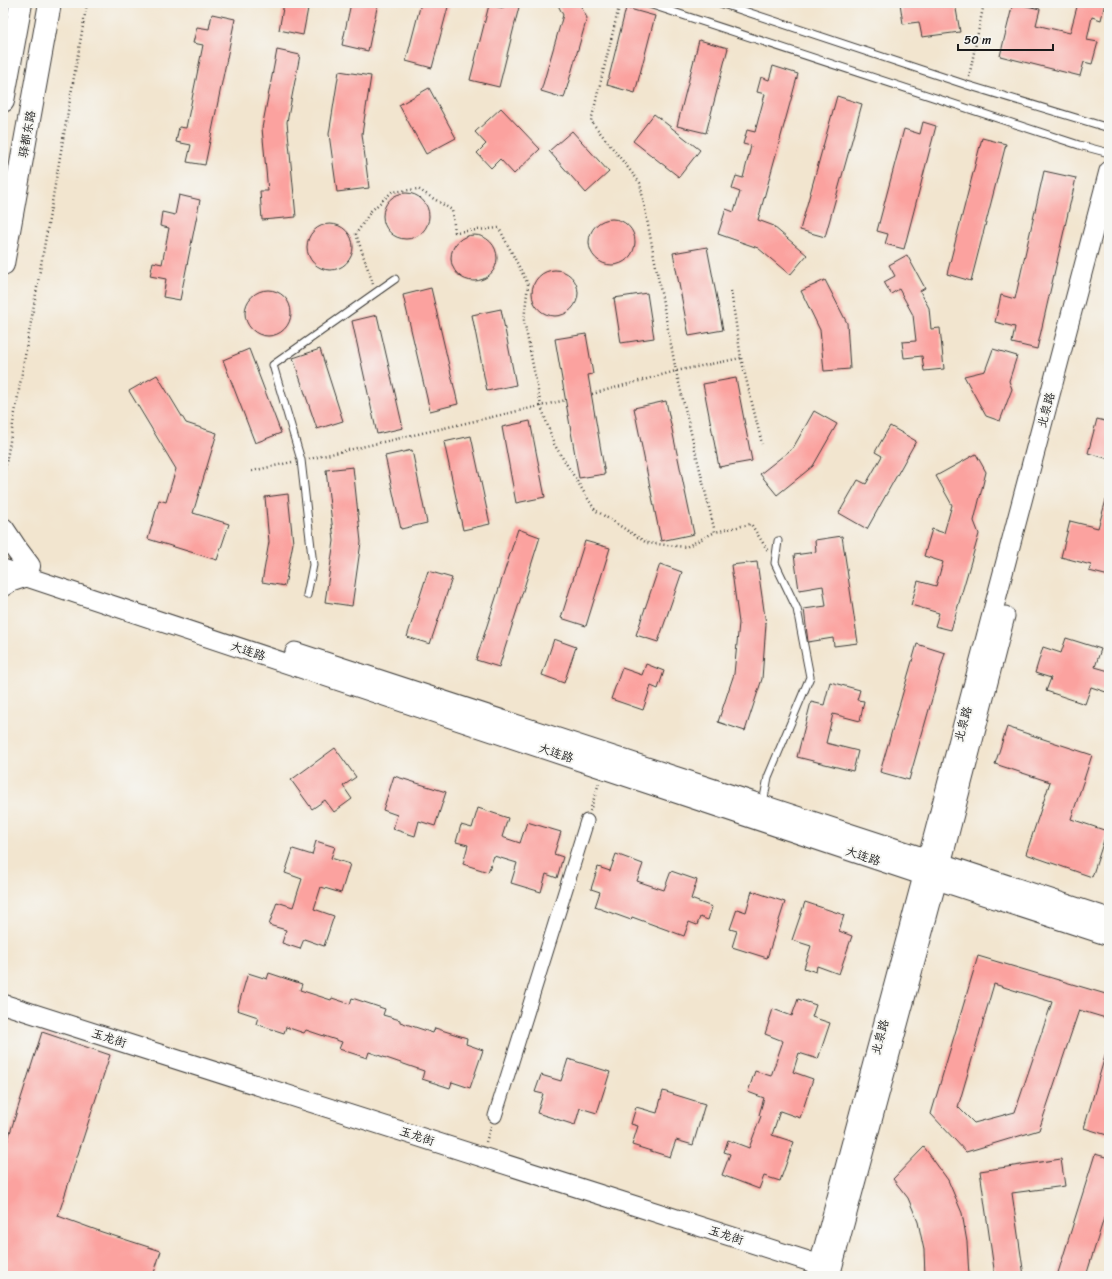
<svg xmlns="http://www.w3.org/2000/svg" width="1112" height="1279" font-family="Sriracha,'LXGW WenKai TC',sans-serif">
	<rect width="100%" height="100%" fill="#f6f6f2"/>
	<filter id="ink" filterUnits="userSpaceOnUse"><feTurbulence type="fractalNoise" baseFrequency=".025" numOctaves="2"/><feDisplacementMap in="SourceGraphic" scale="8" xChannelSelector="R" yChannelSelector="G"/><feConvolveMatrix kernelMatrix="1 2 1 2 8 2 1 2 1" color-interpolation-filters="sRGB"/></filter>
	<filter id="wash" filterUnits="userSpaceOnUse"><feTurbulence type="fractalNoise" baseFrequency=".012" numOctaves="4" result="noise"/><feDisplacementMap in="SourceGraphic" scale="16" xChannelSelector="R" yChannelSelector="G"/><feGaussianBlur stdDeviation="0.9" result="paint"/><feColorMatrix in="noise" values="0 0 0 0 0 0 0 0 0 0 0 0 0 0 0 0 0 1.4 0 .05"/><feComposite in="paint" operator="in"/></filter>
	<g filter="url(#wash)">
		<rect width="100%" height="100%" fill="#f2e5cf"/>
		<g id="blocks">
			<g fill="#fba29f" fill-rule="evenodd">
				<polygon points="284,3 309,3 303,35 279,30"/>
				<polygon points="351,3 378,3 368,51 342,45"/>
				<polygon points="421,3 449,3 432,68 406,61"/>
				<polygon points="504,3 520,3 499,87 470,80 489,5 503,8"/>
				<polygon points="557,3 579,3 587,18 564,98 541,91 563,15"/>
				<polygon points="900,3 955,3 960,32 922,37 919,22 903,24"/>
				<polygon points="1013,3 1040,9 1036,25 1070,33 1078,3 1105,3 1101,20 1092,17 1087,40 1098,42 1092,64 1084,62 1080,76 1000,56"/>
				<polygon points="626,8 655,16 635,93 607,85"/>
				<polygon points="212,14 235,19 205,165 187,162 191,145 176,142 179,127 186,128 203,45 193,43 197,27 209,29"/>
				<polygon points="699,40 728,48 706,133 677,126"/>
				<polygon points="277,50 300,55 287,122 296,217 262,220 260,191 268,191 262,128"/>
				<polygon points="773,66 798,74 758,220 774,226 774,227 807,255 790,275 758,248 718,234 726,209 734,212 740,192 732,189 736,176 743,178 751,146 743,144 747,130 755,132 765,94 757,92 761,77 769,80"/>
				<polygon points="339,71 371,76 362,134 369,188 337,192 329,134"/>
				<polygon points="429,88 456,138 426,154 399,105"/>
				<polygon points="837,96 862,104 825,237 800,230"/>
				<polygon points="501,108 540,149 514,174 500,159 491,168 477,153 486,144 475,132"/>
				<polygon points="654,114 700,150 679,177 633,141"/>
				<polygon points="923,122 936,126 904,249 885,244 888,234 877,231 904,129 920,134"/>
				<polygon points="572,131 609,172 586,193 549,151"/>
				<polygon points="982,138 1006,144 971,281 947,274"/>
				<polygon points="1044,171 1076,178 1037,349 1012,343 1015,327 995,322 1001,295 1015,299"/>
				<circle cx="406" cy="216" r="23"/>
				<polygon points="179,195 200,200 180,300 163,297 166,279 150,276 153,262 162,264 169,228 160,226 162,212 175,215"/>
				<circle cx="612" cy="242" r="23"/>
				<circle cx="330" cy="247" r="23"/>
				<circle cx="474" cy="258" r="23"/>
				<polygon points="707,247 723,330 689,336 673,253"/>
				<polygon points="907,255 925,288 920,291 929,308 931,329 940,328 944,369 924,371 922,356 904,358 902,342 916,341 913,315 899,289 891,294 884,282 895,276 889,265"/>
				<circle cx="555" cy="293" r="23"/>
				<polygon points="825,280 847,323 850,369 824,371 820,330 801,291"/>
				<polygon points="431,288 458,404 430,411 403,295"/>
				<circle cx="268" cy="313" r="23"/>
				<polygon points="647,293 654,338 621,343 614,298"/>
				<polygon points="501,309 516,385 487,391 472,315"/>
				<polygon points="377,315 403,428 377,434 352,321"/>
				<polygon points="586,334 593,374 588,375 605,474 579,478 555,339"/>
				<polygon points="249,349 281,433 255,443 223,360"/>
				<polygon points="320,349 343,421 317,429 293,358"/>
				<polygon points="993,349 1017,356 1009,381 1012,389 1000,421 986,416 964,376 985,371"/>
				<polygon points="157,375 186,423 217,433 193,513 229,524 217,560 148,539 159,500 166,502 176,469 129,391"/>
				<polygon points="736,378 752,461 719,467 703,384"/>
				<polygon points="666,401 694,534 661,541 634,408"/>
				<polygon points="814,411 837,424 813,466 777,495 760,474 793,448"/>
				<polygon points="1097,419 1109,422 1109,459 1088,453"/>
				<polygon points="530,421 545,497 516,503 502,427"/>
				<polygon points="890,426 916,441 867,529 839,513 858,480 866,484 882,456 875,452"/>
				<polygon points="471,436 490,524 463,530 444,442"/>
				<polygon points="412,450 427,523 401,529 385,456"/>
				<polygon points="976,454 986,472 974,521 979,534 951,630 935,626 939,613 911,605 918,581 936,586 943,562 924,556 932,529 944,533 952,505 936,476"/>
				<polygon points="353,467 361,542 352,606 325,602 334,541 326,470"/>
				<polygon points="288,494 293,543 285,586 262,582 269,542 265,497"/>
				<polygon points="1106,500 1109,501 1109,576 1089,571 1091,565 1061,557 1070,521 1098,528"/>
				<polygon points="518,529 540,537 499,667 476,660"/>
				<polygon points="842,536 858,643 834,646 833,638 808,642 804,609 826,606 823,586 799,590 794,555 816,552 815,540"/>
				<polygon points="585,541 610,548 586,626 561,618"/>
				<polygon points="757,562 766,624 762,679 745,731 718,722 734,674 739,623 731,565"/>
				<polygon points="660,564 682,572 658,642 636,635"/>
				<polygon points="428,571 452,578 430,644 407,637"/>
				<polygon points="1066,638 1101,649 1095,667 1109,671 1109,693 1091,687 1085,704 1046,691 1051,678 1035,673 1043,647 1061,653"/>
				<polygon points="554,639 576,647 564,683 542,675"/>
				<polygon points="917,644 945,653 909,780 880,772"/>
				<polygon points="646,664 664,671 658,689 651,686 643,710 611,699 622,668 642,675"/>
				<polygon points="830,682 860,690 857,700 864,701 860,721 833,714 826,743 858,751 853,771 797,757 811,702 824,705"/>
				<polygon points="1007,727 1092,755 1071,819 1107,831 1092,877 1026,854 1050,782 995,764"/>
				<polygon points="335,748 356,777 343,786 352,799 334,812 325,800 312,809 291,780"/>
				<polygon points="394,776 446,792 435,826 419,821 415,836 393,829 397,815 383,810"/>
				<polygon points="478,808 508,818 502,837 520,843 527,822 561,832 554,854 563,857 557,878 546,874 541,892 511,883 517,863 494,856 488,872 463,864 468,845 456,842 461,825 472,828"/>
				<polygon points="316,841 335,847 331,858 350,864 341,893 321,887 314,909 334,916 324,946 304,939 300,949 282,943 286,930 269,925 277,902 293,907 302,879 285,873 293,849 312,855"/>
				<polygon points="616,854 643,864 637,881 664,890 671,871 697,880 691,899 712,907 708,920 700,917 697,925 689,922 684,936 632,917 631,920 595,907 600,892 591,889 598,867 610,871"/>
				<polygon points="752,891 785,902 767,958 732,947 737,931 730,929 737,909 746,912"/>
				<polygon points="805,902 844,915 839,931 852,936 839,974 817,966 816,972 804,968 811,946 792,940"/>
				<path d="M978,956l131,39v24l-30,-9 -40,120 -73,22 -35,-38zM994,984l58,18 -37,110 -41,11 -16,-16z"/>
				<polygon points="248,973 267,979 269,973 302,984 300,990 331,1000 332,998 350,1004 352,998 385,1009 383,1015 400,1020 400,1022 433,1033 435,1028 467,1038 466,1044 483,1050 470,1088 452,1082 450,1088 422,1079 424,1071 369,1052 367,1058 339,1049 342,1042 306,1030 304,1033 286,1027 284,1033 256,1024 258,1017 237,1010"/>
				<polygon points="798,999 816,1005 812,1017 830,1023 818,1059 799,1053 793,1072 813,1079 800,1118 780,1111 772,1135 794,1142 780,1181 764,1176 759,1189 722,1175 730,1154 724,1152 728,1140 749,1148 761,1116 759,1115 764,1098 748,1092 755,1071 771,1076 783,1041 765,1034 773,1009 792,1016"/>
				<polygon points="42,1032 110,1055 58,1216 102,1232 161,1251 153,1276 3,1276 3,1155"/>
				<polygon points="1106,1053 1109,1053 1109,1127 1107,1135 1084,1128"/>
				<polygon points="568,1059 610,1072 597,1113 580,1108 575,1125 537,1113 543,1094 535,1092 541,1075 561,1081"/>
				<polygon points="663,1091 705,1104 693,1145 676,1140 670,1157 632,1145 638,1126 631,1124 636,1107 657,1113"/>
				<polygon points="924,1147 948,1180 962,1213 967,1242 969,1276 925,1276 924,1250 918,1222 908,1198 893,1179"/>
				<polygon points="1095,1154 1109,1158 1109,1202 1086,1276 1057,1276"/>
				<polygon points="1061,1159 1065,1186 1012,1193 1024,1276 995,1276 980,1171"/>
			</g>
		</g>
	</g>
	<g filter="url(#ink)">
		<use href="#blocks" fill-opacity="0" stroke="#3c3a37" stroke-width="1"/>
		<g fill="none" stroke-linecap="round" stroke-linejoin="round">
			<g stroke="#3c3a37" stroke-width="9">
				<g id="lane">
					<polyline points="646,3 1079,145 1109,153"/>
					<polyline points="720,3 967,85 1109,128"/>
					<polyline points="307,595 313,565 301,460 273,365 395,279"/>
					<polyline points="763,803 768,777 810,677 797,609 775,563 778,541"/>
				</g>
			</g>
			<g stroke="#3c3a37" stroke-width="15">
				<polyline id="street" points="495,1116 587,821"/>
			</g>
			<g stroke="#3c3a37" stroke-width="21">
				<g id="secondary">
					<polyline points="3,569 937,880 1109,936"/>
					<polyline points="295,652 1109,918"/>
					<polyline points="3,1004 830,1268"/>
					<polyline points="816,1276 923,876 1109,171"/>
					<polyline points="830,1276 937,880 1005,616"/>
				</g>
			</g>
			<g stroke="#3c3a37" stroke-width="24">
				<g id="highway">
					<polyline points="3,101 21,3"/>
					<polyline points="3,264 50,3"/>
					<polyline points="3,529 17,550 29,566"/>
					<polyline points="3,585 9,581 24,576"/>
				</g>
			</g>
			<g stroke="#3c3a37" stroke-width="2.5" stroke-dasharray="1 3" stroke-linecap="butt">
				<polyline points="620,3 591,121 640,183 676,371 715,532 751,524 768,551"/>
				<polyline points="969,77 984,3"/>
				<polyline points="373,284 356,234 371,211 392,192 418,189 452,210 455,232 499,228 528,284 524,320 541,406 554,444 595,510 647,543 686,547 715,532"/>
				<polyline points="731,291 741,358 762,444"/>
				<polyline points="592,394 676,371 741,358"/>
				<polyline points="309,459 566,400"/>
				<polyline points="252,471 292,462"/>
				<polyline points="3,481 87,3"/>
				<polyline points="590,811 599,783"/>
				<polyline points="486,1142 491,1126"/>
			</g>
			<use href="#lane" stroke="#fff" stroke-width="7"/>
			<use href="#street" stroke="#fff" stroke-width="13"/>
			<use href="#secondary" stroke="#fff" stroke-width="19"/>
			<use href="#highway" stroke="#fff" stroke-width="22"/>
		</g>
	</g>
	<g text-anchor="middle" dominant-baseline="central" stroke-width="4" stroke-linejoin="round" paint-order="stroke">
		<g font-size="12" fill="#1c1c1c" stroke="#f6f6f2">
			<text transform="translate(27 134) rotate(-80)">驿都东路</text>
			<text transform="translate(1046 410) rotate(-75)">北泉路</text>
			<text transform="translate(248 651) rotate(18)">大连路</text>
			<text transform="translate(963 724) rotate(-75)">北泉路</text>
			<text transform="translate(556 753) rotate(18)">大连路</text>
			<text transform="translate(863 856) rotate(18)">大连路</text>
			<text transform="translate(880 1037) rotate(-75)">北泉路</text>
			<text transform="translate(109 1038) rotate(18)">玉龙街</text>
			<text transform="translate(417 1136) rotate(18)">玉龙街</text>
			<text transform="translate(726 1235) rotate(18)">玉龙街</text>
		</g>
	</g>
	<rect width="1112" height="1279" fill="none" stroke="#f6f6f2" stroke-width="16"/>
	<path d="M958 44v6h95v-6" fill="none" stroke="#1c1c1c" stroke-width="2"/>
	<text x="964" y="44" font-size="12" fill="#1c1c1c" stroke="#f6f6f2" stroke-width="3" paint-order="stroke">50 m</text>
</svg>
